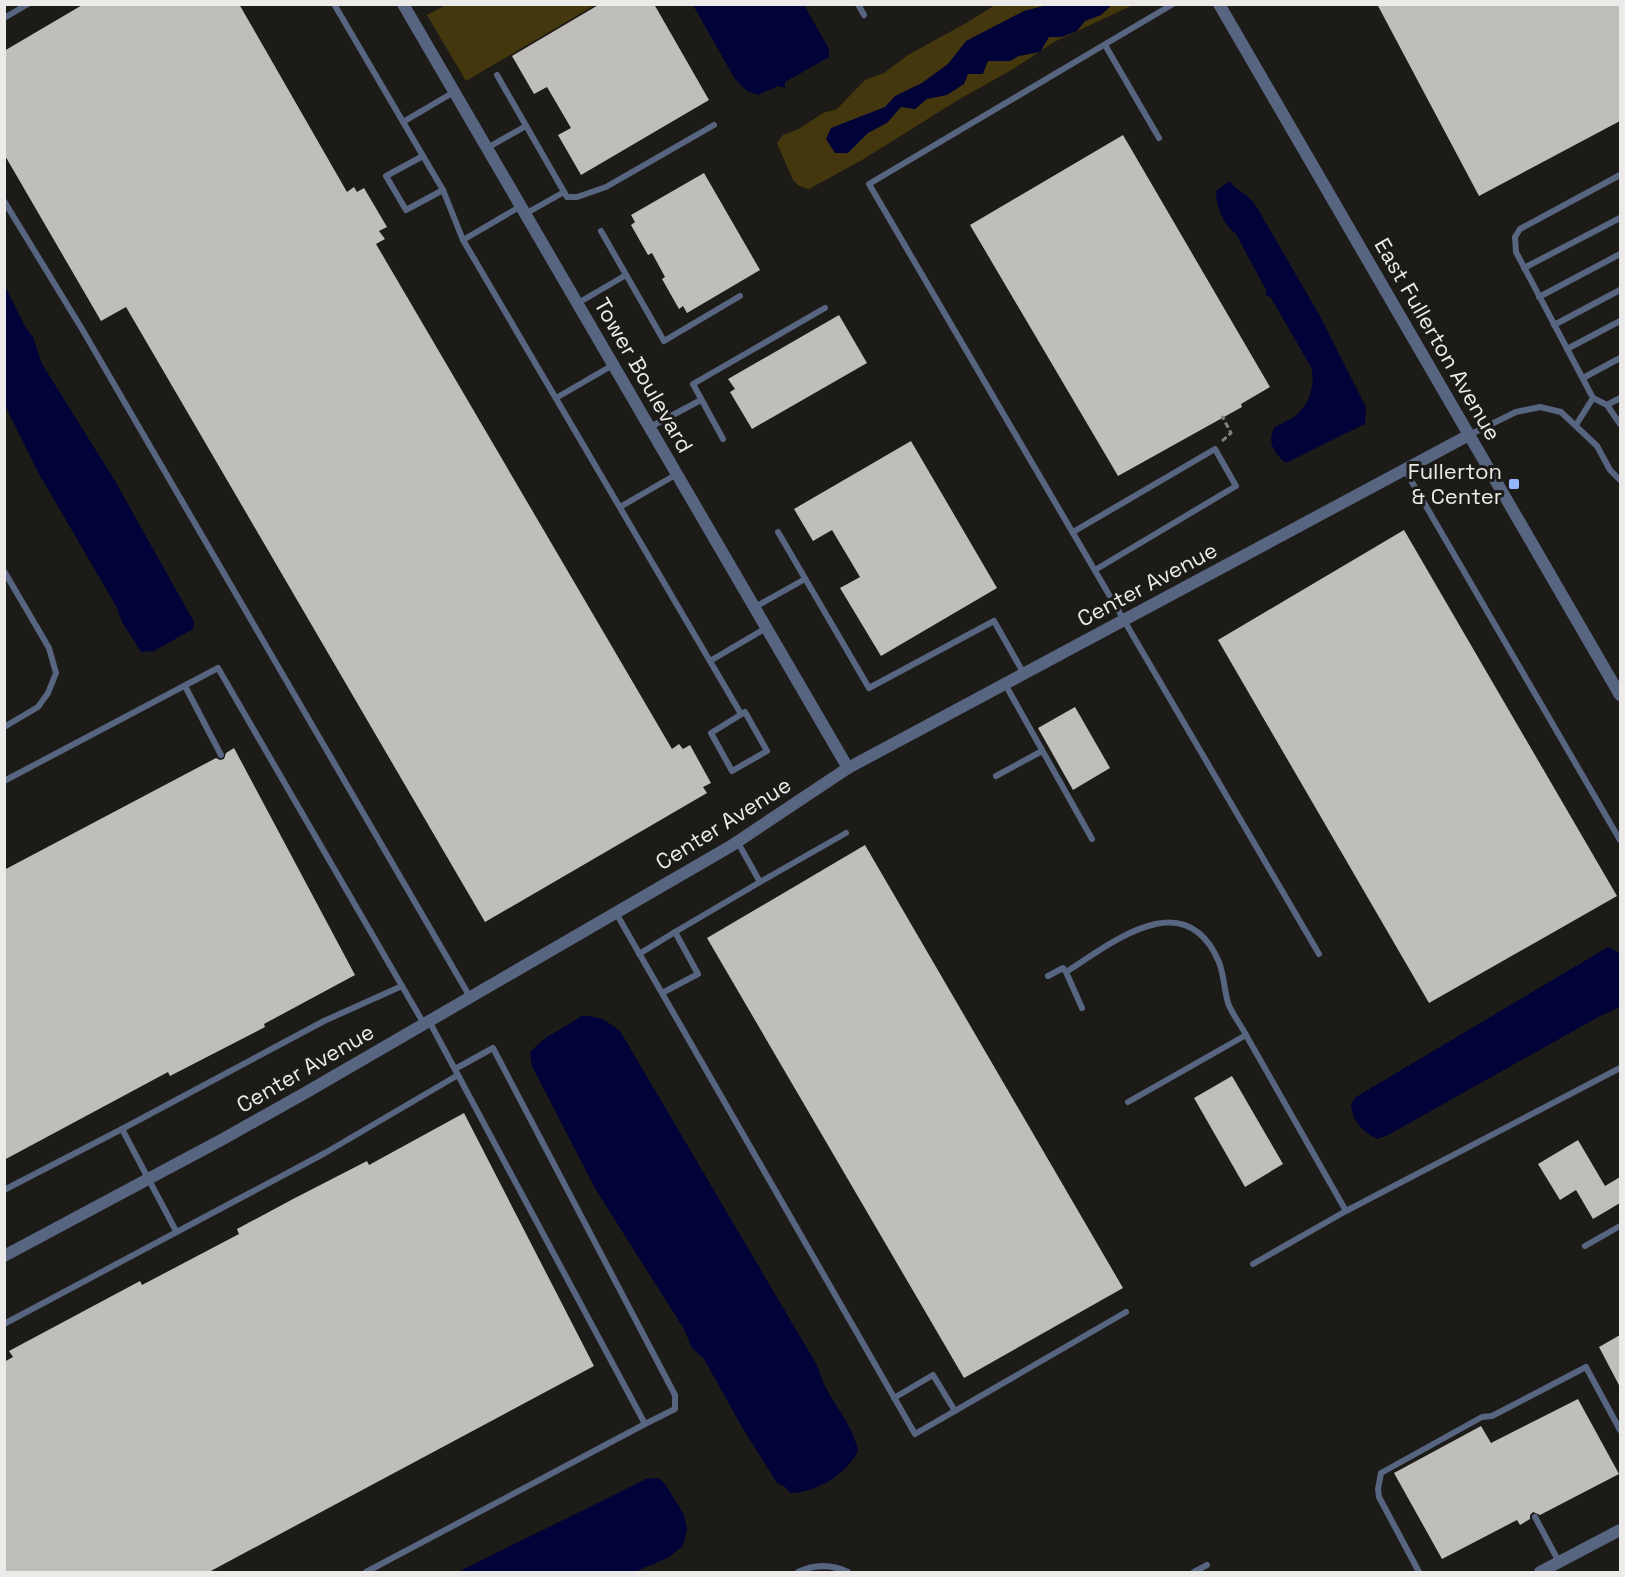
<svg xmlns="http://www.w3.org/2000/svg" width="1625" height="1577" font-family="'Space Grotesk',sans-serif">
	<rect width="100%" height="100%" fill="#1c1b18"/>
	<g fill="#45370d">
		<polygon points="446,5 446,4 595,5 466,81 427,15"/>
		<polygon points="995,5 1133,5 1054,42 1015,68 958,100 862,160 809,189 799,186 793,180 777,143 783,135 799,129 823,113 837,109 865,80 884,73 908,55 968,22"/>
	</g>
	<g fill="#000238">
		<polygon points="693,5 804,5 829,49 829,57 785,82 785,88 778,86 758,95 747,91 735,79"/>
		<polygon points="1047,5 1112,5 1101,15 1085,21 1077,31 1062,37 1049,37 1040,52 1019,56 1010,61 988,61 983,74 968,74 964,84 947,95 927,99 915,109 901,107 887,123 868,133 848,153 835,153 826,139 831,128 885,107 895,96 922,83 948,64 966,41 1024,11"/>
		<path d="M1230,181c8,12 17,11 26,25l64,110 46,91 -1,17 -79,39c-12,-10 -19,-20 -12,-35 5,-4 12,-6 17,-9 18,-11 25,-33 20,-52l-40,-69 -5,-3v-5l-30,-56c-13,-10 -20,-27 -20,-43z"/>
		<polygon points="5,286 24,325 33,337 42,364 115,481 194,622 193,629 154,651 141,652 122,622 116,606 38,472 5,405"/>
		<path d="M1608,947l12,6v54l-20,9 -212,119 -11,4c-15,-8 -25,-18 -26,-35l5,-7z"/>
		<path d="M581,1016c17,-1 26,5 39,15l198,336c7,31 34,52 40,84 -12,24 -41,41 -68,42l-5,-6 -8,-4 -35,-56 -38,-68 -12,-11 -8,-19 -88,-139 -64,-124 -2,-13c15,-19 33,-23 51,-37z"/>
		<polygon points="658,1478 665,1484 684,1515 687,1529 683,1546 668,1558 634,1572 458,1572 646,1479"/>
	</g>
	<g fill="#bfbeba">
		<polygon points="84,4 239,4 347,192 354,187 357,192 364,188 387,227 379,231 385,239 376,244 672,749 679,744 683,749 690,745 711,783 703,787 707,793 485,922 126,307 101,321 4,154 4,51"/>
		<polygon points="600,4 654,4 709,100 581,175 558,135 571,128 547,87 534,94 512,56"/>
		<polygon points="1377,4 1620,4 1620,121 1479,196"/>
		<polygon points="1123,135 1270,387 1241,404 1242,407 1118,476 970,225"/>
		<polygon points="704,173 760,270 687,313 683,306 679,309 662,279 665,277 652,253 648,255 631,225 635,222 631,215"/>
		<polygon points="839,315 867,363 752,429 730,392 735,389 728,379"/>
		<polygon points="911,441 997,588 881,656 840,588 860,577 832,530 813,541 794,509"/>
		<polygon points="1404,530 1617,896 1429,1003 1218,640"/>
		<polygon points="1075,707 1110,768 1073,790 1038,728"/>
		<polygon points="234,748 355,975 264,1024 265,1027 170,1076 168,1072 4,1160 4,870 216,758 220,760 224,759 226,753"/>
		<polygon points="865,845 1123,1288 964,1378 707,938"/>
		<polygon points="1232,1076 1283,1164 1245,1187 1194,1098"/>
		<polygon points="464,1113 594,1366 209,1572 4,1572 4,1362 13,1357 9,1351 140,1281 142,1285 239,1234 237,1229 293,1199 367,1161 369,1165"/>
		<polygon points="1578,1140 1605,1186 1620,1177 1620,1203 1593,1219 1576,1190 1560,1200 1538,1164"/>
		<polygon points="1620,1335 1620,1387 1599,1347"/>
		<polygon points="1578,1399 1619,1474 1540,1515 1533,1512 1530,1515 1530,1519 1520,1525 1517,1520 1442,1559 1394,1473 1481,1426 1491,1443"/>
	</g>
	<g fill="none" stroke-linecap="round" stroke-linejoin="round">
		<polyline stroke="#82817f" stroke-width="3" stroke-dasharray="6 3" stroke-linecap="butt" points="1222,441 1231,433 1222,416"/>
		<g stroke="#576580" stroke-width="6">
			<polyline points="334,4 423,156"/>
			<polyline points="858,4 864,15"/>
			<polyline points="1173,4 869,184 1319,954"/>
			<polyline points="4,18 28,4"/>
			<polyline points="1105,45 1159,138"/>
			<polyline points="497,75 567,197 577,197 606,187 714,125"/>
			<polyline points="403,122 454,92"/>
			<polyline points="487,148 526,126"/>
			<polygon points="423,156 443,190 406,210 386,176"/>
			<polyline points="443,190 463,240"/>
			<polyline points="4,201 82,329 470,997"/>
			<polyline points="521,206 463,240 741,714"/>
			<polyline points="525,214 564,192"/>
			<polyline points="601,231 664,341 740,296"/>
			<polyline points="1524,268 1620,218"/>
			<polyline points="1539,297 1620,254"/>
			<polyline points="578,303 626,275"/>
			<polyline points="1554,325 1620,290"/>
			<polyline points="1567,349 1620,321"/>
			<polyline points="1583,378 1620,358"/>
			<polyline points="556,398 613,365"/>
			<polyline points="1593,398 1607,405 1620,398"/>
			<polyline points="1607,405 1620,424"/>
			<polyline points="1576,425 1593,398 1516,252 1515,237 1520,229 1620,175"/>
			<polyline points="650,427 701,400"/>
			<polyline points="1469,435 1516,412 1540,407 1561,412 1597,446 1610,470 1620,480"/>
			<polyline points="723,439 693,384 825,308"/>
			<polyline points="1405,470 1620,840"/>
			<polyline points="620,507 677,474"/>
			<polyline points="778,532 869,688 994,621 1024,674"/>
			<polyline points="1073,532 1215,449 1236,486 1095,570"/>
			<polyline points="4,571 49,648 56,673 48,693 38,707 4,727"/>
			<polyline points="755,607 805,579"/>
			<polyline points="710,661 766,628"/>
			<polyline points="1005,684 1092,839"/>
			<polyline points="185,686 221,755"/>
			<polygon points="745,712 767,751 732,771 711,733"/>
			<polyline points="996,776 1042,751"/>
			<polyline points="4,781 218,668 402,986"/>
			<polyline points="760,882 846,833"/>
			<polyline points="616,913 915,1434 1126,1312"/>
			<polyline points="675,932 760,882 737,841"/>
			<polyline points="639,954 675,932 698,974 662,993"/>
			<polyline points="1066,972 1082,1008"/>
			<path d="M1048,976l15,-8 3,4c47,-30 119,-89 153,-10 5,13 5,27 9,41 4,11 13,22 18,32"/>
			<polyline points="455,1069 493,1048 675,1395 675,1409 645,1424"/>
			<polyline points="1128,1102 1246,1035 1346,1211"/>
			<polyline points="4,1190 122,1129"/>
			<polyline points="176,1231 122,1129 324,1021 402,986 424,1024"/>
			<polyline points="1585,1246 1620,1226"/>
			<polyline points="1253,1264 1346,1211 1620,1068"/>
			<polyline points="4,1324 325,1153 458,1075"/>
			<polyline points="894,1398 933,1375 955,1411"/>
			<polyline points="1535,1517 1559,1562"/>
			<polyline points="366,1572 645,1424 429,1021"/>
			<path d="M798,1572c17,-8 33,-8 50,0"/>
			<polyline points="1194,1572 1207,1565"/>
			<polyline points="1419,1572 1379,1497 1378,1489 1381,1473 1482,1417 1492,1416 1586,1367 1620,1430"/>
		</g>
		<g stroke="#576580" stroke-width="12">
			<polyline points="403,4 848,768"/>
			<polyline points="1219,4 1620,695"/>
			<polyline points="4,1256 223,1139 305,1093 731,846 848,768 1469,435"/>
			<polyline points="1540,1572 1620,1530"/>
		</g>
	</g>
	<rect fill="#94b7fd" stroke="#1c1b18" stroke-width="2" x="1508" y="478" width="12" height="12" rx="3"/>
	<g text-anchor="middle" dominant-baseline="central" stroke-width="6" stroke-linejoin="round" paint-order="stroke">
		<g font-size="22" fill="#ecebe9" stroke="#1c1b18">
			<text transform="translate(1438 339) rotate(60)">East Fullerton Avenue</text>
			<text transform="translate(644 375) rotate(60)">Tower Boulevard</text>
			<text transform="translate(1147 584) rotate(-28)">Center Avenue</text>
			<text transform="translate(723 823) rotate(-32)">Center Avenue</text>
			<text transform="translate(305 1068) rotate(-30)">Center Avenue</text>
		</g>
		<g font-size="22" fill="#ecebe9" stroke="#1c1b18" text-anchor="end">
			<text x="1502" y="471">Fullerton<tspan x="1502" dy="25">&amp; Center</tspan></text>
		</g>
	</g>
	<rect width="1625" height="1577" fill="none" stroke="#ecebe9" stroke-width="12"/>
</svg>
